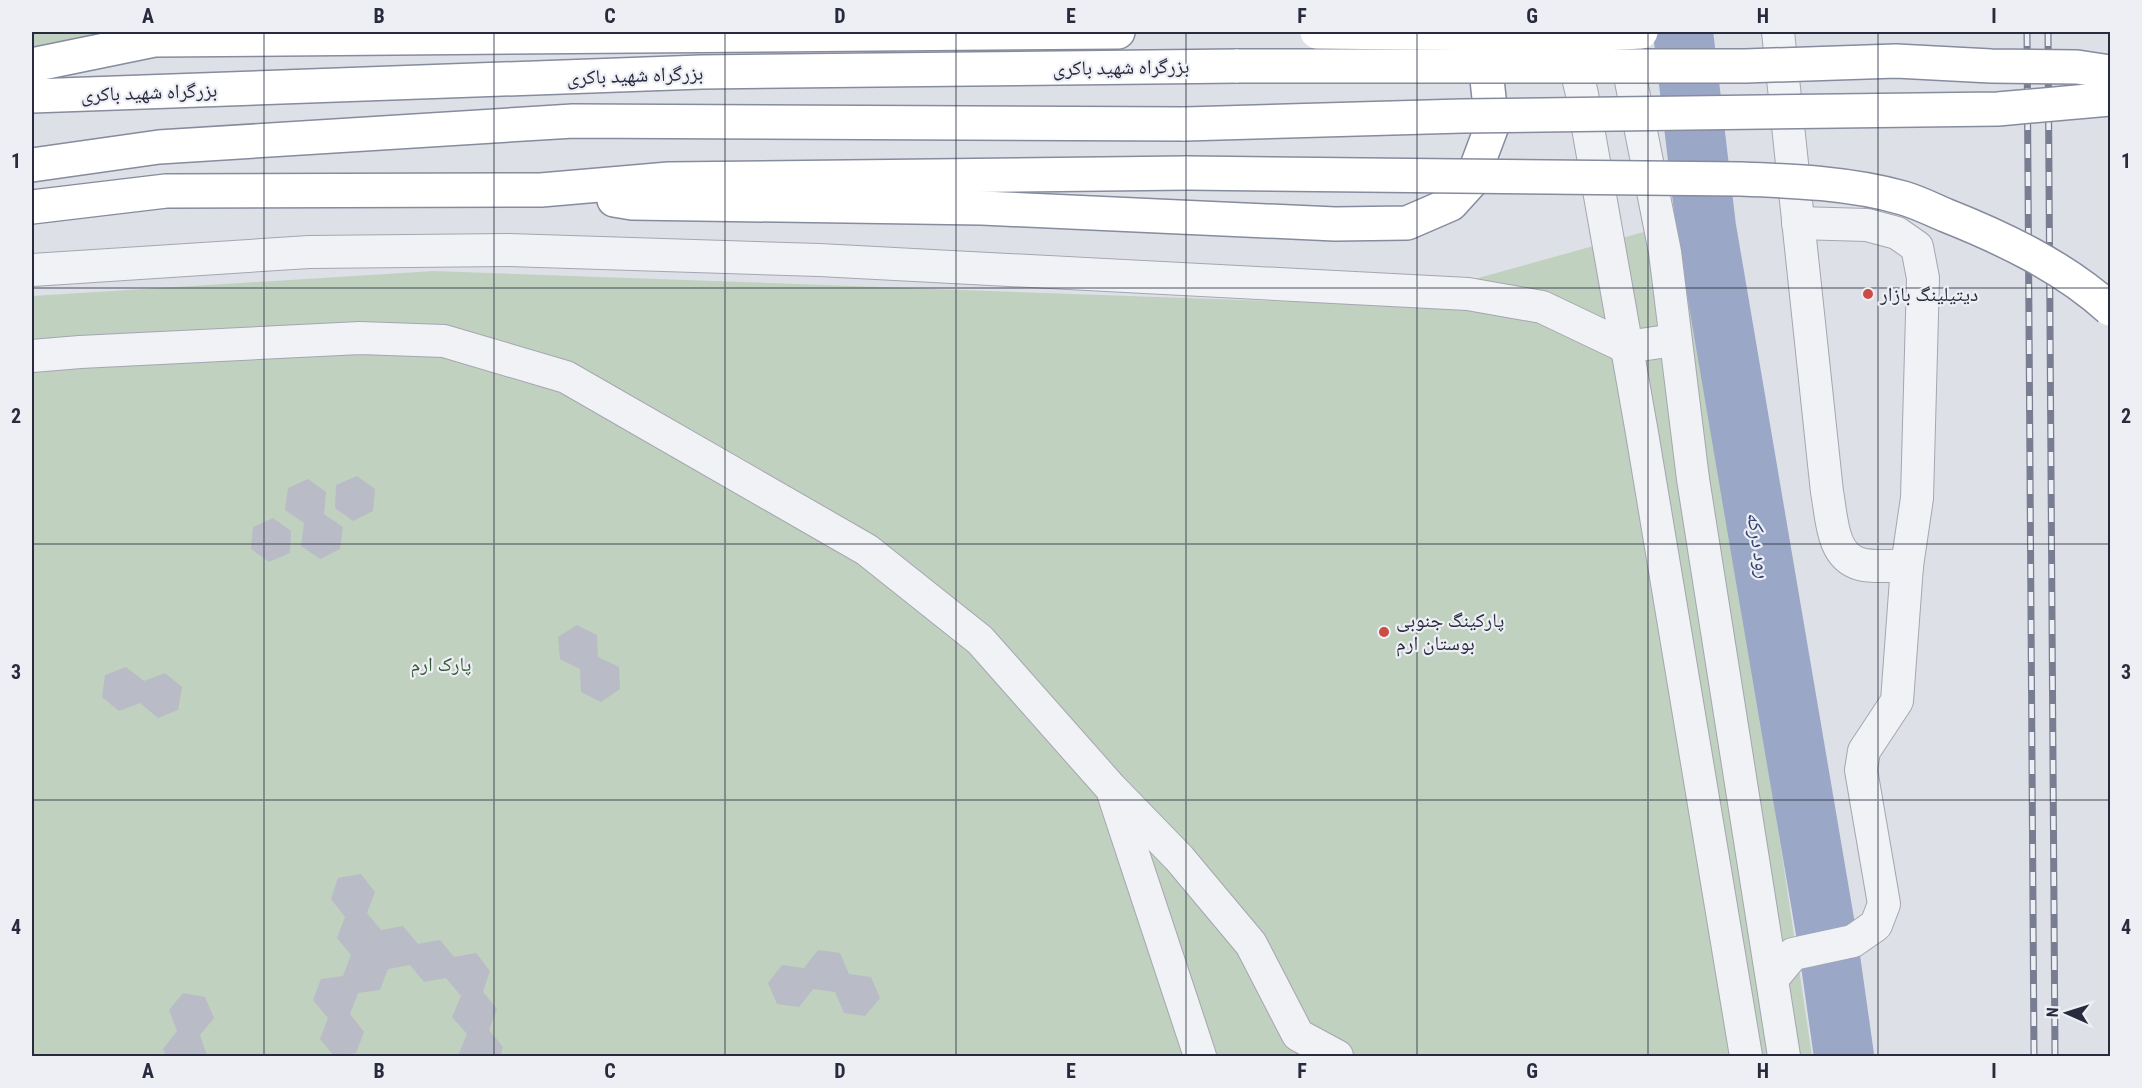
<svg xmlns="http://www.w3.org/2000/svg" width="2142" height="1088" font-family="'Roboto Condensed','Noto Naskh Arabic',sans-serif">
	<rect width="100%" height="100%" fill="#dee0e7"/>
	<g fill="#c1d1bf">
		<polygon points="32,32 136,32 32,50"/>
		<polygon points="1687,220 1812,1056 32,1056 32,296 434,271 1381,305"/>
	</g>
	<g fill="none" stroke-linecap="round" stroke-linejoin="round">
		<polyline stroke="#9aa7c7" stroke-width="60" points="1683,32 1706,227 1829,950 1844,1056"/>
	</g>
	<g fill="#b9bbc7">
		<polygon points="357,476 375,489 373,511 353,521 335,508 336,485"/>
		<polygon points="308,479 326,492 324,514 343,527 340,549 320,559 301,546 304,523 285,510 288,488"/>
		<polygon points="273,518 291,531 290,553 269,562 251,549 253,527"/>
		<polygon points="577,625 597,635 598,657 619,667 620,689 601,702 581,692 580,669 560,659 558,637"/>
		<polygon points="126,667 144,681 165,673 182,687 178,710 158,718 140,703 119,711 102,697 105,675"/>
		<polygon points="361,874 375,892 367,913 381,930 403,926 418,944 440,940 454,957 476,953 490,971 483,992 497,1009 489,1030 503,1047 500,1056 458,1056 467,1034 452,1017 461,996 446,978 424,982 410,965 388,969 380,990 358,993 350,1014 364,1032 356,1053 334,1056 320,1039 328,1018 313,1000 321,979 343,976 351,955 337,938 345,917 331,899 338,878"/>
		<polygon points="818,950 840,953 849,974 871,977 880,998 865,1016 844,1013 835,992 813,989 799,1007 777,1004 768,983 782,965 804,968"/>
		<polygon points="183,993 205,997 214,1018 200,1035 207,1056 166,1056 163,1049 177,1031 169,1010"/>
	</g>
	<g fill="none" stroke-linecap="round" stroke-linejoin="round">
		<g stroke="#a4a6b1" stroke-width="34">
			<g id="minor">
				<path d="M1778,32l49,460c5,25 4,64 33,72 14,4 33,1 47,2"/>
				<polyline points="1569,41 1582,94 1642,433 1746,1056"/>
				<polyline points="1623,41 1665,252 1693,479 1784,1056"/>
				<polyline points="32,270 309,252 508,250 819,260 1468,294 1542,307 1626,347 1675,340"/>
				<polyline points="32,356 80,352 360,338 444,341 566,377 867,550 980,640 1111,788 1179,858 1251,944 1298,1035 1337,1056"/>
				<polyline points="1114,796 1200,1056"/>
				<polyline points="1773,978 1793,954 1853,941 1876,925 1884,904 1861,770 1864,751 1897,701 1907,566 1917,498 1923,278 1917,247 1897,233 1867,225 1798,223"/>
			</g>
		</g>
		<g stroke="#868b9e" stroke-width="36">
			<g id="highway">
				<polyline points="32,65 154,40 1118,32"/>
				<polyline points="32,96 701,72 1238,66"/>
				<polyline points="32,165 159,147 573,121 1185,124"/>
				<polyline points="614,200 632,203 982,208 1335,224 1407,223 1451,204 1471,182 1492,126 1486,70 1471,41"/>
				<polyline points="32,207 166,191 541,190 669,179 1187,173"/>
			</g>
		</g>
		<use href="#minor" stroke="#f1f2f6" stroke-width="32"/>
		<use href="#highway" stroke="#fff" stroke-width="33"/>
		<g stroke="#787d91" stroke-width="7">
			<g id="rail">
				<polyline points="2027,32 2034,1056"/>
				<polyline points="2048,32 2055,1056"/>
			</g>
		</g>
		<use href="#rail" stroke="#eeeff5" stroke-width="4.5" stroke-dasharray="14" stroke-linecap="butt"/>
		<g stroke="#868b9e" stroke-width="36" stroke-linecap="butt">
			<g id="highway-bridge">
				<polyline points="1317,32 1583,35 1641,32"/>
				<polyline points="1238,66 1745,66 1896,61 1991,66 2077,67 2110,72"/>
				<polyline points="1185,124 1462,116 1998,109 2110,99"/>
				<path d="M1187,173l553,6c54,2 110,4 163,19 14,4 28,11 42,17 58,23 119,52 165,94"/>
			</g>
		</g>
		<use href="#highway-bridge" stroke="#fff" stroke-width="33"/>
	</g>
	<path fill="none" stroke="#282b3e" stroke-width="1.5" stroke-opacity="0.55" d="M264,32v1024M494,32v1024M725,32v1024M956,32v1024M1186,32v1024M1417,32v1024M1648,32v1024M1878,32v1024M32,288h2078M32,544h2078M32,800h2078"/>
	<g fill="#cb4b45" stroke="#eeeff5" stroke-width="2">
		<circle cx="1868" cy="294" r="6"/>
		<circle cx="1384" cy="632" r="6"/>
	</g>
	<g text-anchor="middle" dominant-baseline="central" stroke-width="4.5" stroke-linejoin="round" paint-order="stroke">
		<g font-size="20" fill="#282b3e" stroke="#eeeff5">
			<text transform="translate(1121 67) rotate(-1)">بزرگراه شهید باکری</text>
			<text transform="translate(635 75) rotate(-2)">بزرگراه شهید باکری</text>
			<text transform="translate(149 92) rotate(-2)">بزرگراه شهید باکری</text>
		</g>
		<g font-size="20" fill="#282b3e" stroke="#eeeff5" text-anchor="start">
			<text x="1880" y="294">دیتیلینگ بازار</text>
			<text x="1396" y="620">پارکینگ جنوبی<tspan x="1396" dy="23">بوستان ارم</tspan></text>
		</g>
		<g font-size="20" fill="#355935" stroke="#eeeff5">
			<text x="441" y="664">پارک ارم</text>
		</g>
		<g font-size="21" font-style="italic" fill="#334371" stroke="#eeeff5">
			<text transform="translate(1759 545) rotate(81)">رود درکه</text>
		</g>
	</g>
	<rect width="2142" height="1088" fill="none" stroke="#eeeff5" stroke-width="66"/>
	<g transform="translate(2067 1013) rotate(273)" stroke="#eeeff5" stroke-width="4.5" paint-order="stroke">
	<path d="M0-4.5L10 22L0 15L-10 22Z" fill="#282b3e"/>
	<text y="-9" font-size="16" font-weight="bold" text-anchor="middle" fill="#282b3e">N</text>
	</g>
	<rect x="33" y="33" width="2076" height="1022" fill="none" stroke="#282b3e" stroke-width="2"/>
	<g font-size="20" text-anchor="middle" font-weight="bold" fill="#282b3e">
		<text x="148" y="23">A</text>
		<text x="379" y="23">B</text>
		<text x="610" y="23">C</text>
		<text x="840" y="23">D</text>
		<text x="1071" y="23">E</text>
		<text x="1302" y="23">F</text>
		<text x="1532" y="23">G</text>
		<text x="1763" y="23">H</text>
		<text x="1994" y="23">I</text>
		<text x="16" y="168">1</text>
		<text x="2126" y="168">1</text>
		<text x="16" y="423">2</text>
		<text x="2126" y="423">2</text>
		<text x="16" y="679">3</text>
		<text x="2126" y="679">3</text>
		<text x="16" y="934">4</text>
		<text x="2126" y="934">4</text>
		<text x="148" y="1078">A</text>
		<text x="379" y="1078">B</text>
		<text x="610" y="1078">C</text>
		<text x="840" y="1078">D</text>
		<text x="1071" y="1078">E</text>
		<text x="1302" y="1078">F</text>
		<text x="1532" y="1078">G</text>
		<text x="1763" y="1078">H</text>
		<text x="1994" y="1078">I</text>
	</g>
</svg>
